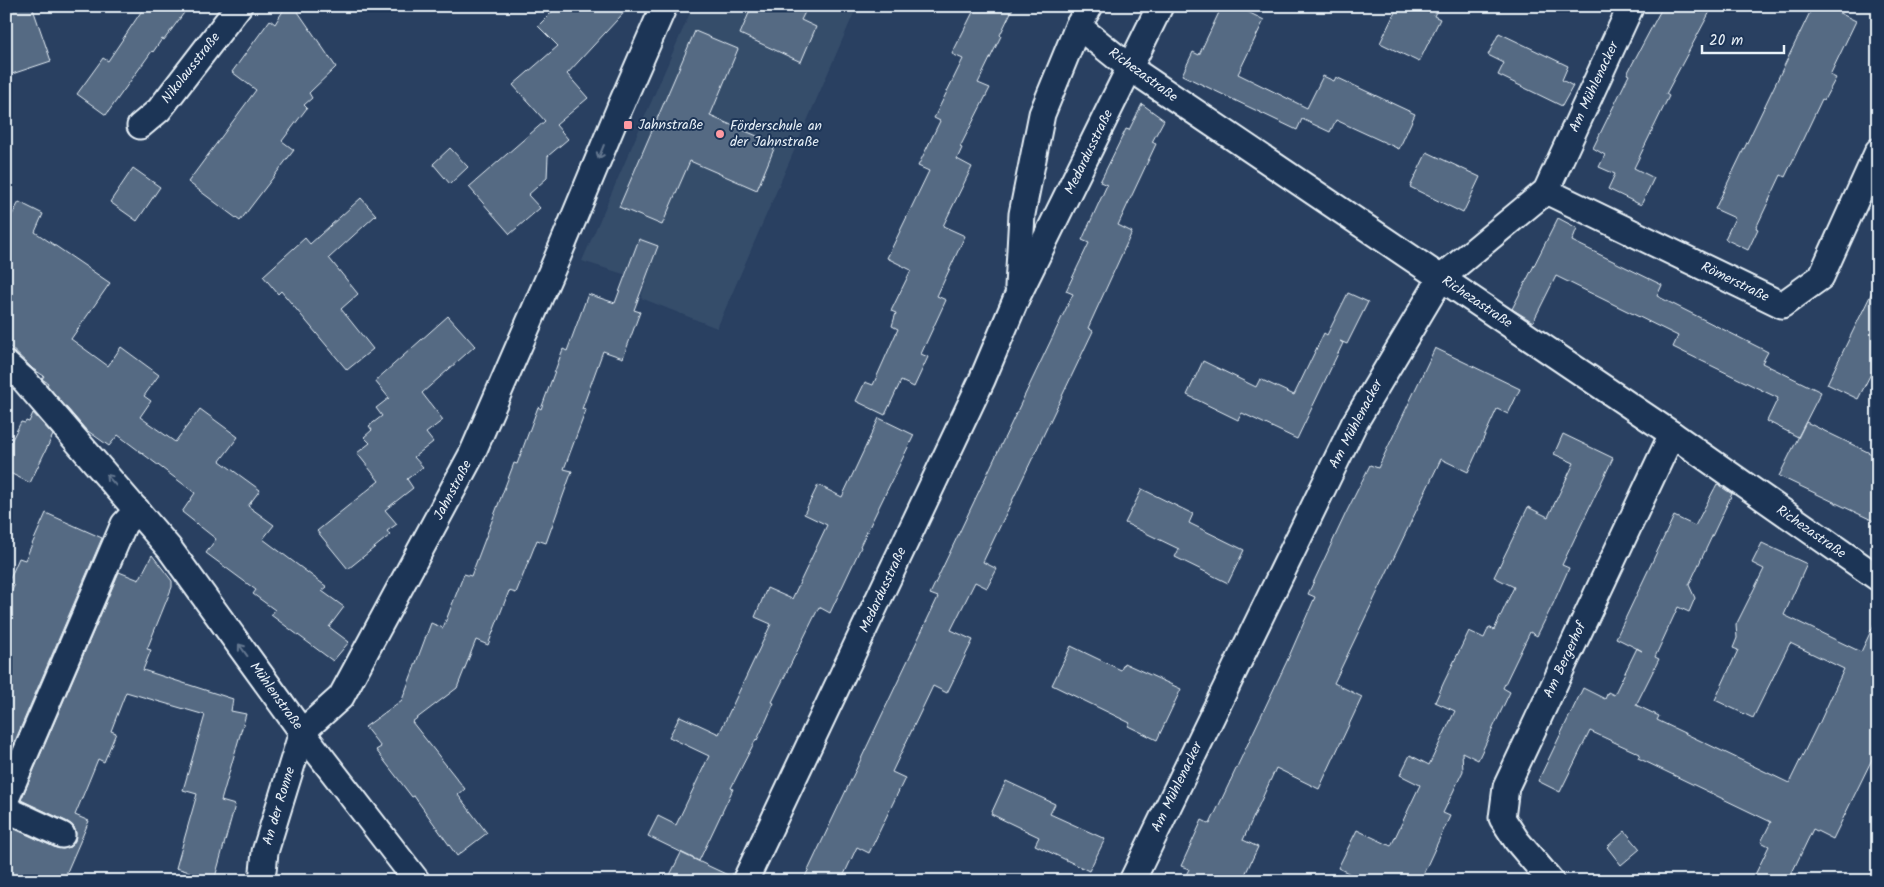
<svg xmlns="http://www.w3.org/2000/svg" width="1884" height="887" font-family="Kalam,sans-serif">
	<rect width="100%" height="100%" fill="#294061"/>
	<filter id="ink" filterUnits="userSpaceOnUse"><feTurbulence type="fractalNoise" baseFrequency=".02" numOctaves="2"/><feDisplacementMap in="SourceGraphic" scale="10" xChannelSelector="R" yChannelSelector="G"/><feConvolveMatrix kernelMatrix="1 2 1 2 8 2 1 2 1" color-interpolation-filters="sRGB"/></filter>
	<g filter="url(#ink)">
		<polygon fill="#364d6b" points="693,6 857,6 717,328 641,298 646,281 582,261"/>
		<g fill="#556a83" stroke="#e8f1f8">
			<polygon points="6,6 32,6 51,61 6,76"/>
			<polygon points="145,6 189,6 164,40 162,39 153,52 152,51 106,115 77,94 103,58 108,61"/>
			<polygon points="286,6 294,6 336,67 309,93 312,98 304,105 307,108 282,141 294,150 240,221 188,182 256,90 232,72 270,20 275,24"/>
			<polygon points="558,6 630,6 567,74 588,98 556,125 568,139 548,156 547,178 528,195 540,208 510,234 469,187 545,121 513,85 558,46 538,26"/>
			<polygon points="752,6 808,6 801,20 816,27 801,62 740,34"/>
			<polygon points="976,6 1014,6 1000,35 1001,36 978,83 990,88 960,147 962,148 957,159 972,167 943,226 965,236 937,296 946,300 921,354 928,357 914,387 901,381 885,415 856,401 865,382 873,385 898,329 892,326 896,313 891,311 911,270 887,258 929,171 918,166 940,121 934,118 963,59 952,54"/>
			<polygon points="1222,6 1236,6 1264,20 1238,74 1307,108 1323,76 1334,81 1336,77 1415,114 1399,149 1336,120 1330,132 1302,119 1297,130 1182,75 1193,52 1199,55"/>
			<polygon points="1398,6 1439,6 1434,16 1440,19 1419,62 1380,43"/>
			<polygon points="1663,6 1713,6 1666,94 1669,96 1634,168 1654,178 1641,205 1608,189 1615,174 1599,167 1605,155 1593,148 1629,75 1627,74"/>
			<polygon points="1813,6 1825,6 1856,21 1830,75 1836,78 1824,100 1822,99 1785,177 1781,175 1756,228 1758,229 1748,250 1725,239 1735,218 1715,209"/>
			<polygon points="695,31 738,49 710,116 776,144 757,190 690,161 662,225 619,207"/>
			<polygon points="1499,33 1568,66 1562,80 1573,86 1562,106 1498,75 1504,63 1488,55"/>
			<polygon points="1142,104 1164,120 1152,142 1156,144 1118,225 1132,232 1088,328 1093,331 983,562 997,569 987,588 975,582 951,630 973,640 947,693 933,686 892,772 905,778 869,853 857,847 841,881 803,881 938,597 930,594 1073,294 1066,291 1089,243 1082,240 1107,185 1100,182 1126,129 1129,130"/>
			<polygon points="450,148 468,167 450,184 433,164"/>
			<polygon points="1427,152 1480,177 1463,213 1410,187"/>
			<polygon points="133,168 160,187 137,221 110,202"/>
			<polygon points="361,198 376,215 329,258 358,294 341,309 373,349 347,370 281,291 278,294 263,276 305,238 310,244"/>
			<polygon points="19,202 43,214 35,232 110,283 71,339 108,366 121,347 159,375 144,396 151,401 140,417 175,442 200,409 238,437 220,461 260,490 248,506 274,525 263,539 327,587 322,591 344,607 329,627 349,642 333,661 271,615 275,610 253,594 256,590 206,553 216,539 182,512 195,493 118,435 109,446 85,429 47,385 48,383 42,379 44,376 33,369 6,343 6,226"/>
			<polygon points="1558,218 1577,228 1572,241 1662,285 1657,296 1768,352 1762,363 1821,392 1798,437 1767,421 1778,398 1673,347 1678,336 1556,276 1533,322 1512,309"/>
			<polygon points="639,239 658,246 634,310 640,312 623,358 603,351 582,409 586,410 564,469 572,471 546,543 537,540 516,593 509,591 488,645 476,640 457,688 412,722 465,789 458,795 487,833 457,856 414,796 412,797 376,750 381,747 365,727 402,700 431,623 443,628 464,574 471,576 514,463 517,464 538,407 541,409 563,349 567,351 588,294 615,303"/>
			<polygon points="1878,280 1878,360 1858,399 1827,384"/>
			<polygon points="1348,293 1368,302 1347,344 1340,341 1343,343 1297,439 1242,413 1238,420 1187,395 1203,361 1256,387 1260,379 1294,395 1324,333 1327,335"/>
			<polygon points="448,316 475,346 422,393 443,420 426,433 433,442 414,457 423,467 407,479 413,488 385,510 397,524 387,531 390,535 348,569 317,531 379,481 357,453 370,443 364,437 372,430 369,426 382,416 376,408 389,398 375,381"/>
			<polygon points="1435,348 1520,389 1508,414 1497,409 1468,472 1441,459 1334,683 1362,697 1319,789 1276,768 1243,840 1258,847 1242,881 1183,881 1189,869 1181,866 1202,820 1210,824 1287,661 1315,597 1308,594 1345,515 1370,465 1378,468"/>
			<polygon points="33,413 53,435 30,483 6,471 6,451 21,422 25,423 26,421 29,422"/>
			<polygon points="879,418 914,435 860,546 861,547 830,613 819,607 772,702 774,703 766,721 757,740 756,739 731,788 733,789 699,861 648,836 658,816 676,825 709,756 669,737 680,716 719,734 771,624 755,617 767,588 792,599 827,525 804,514 818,485 842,497"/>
			<polygon points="1806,422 1878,457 1878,523 1779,476"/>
			<polygon points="1563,434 1613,458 1562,565 1569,568 1553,604 1537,636 1530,632 1503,688 1510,692 1478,760 1462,752 1463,771 1443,813 1450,816 1420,881 1365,881 1338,868 1357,830 1391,846 1420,785 1400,775 1410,755 1429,765 1455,711 1435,702 1444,682 1469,631 1484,638 1489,627 1494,630 1514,587 1494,577 1528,507 1548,517 1574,463 1554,454"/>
			<polygon points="1717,484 1732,494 1689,585 1695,598 1689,612 1678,607 1655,657 1659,659 1636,705 1659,716 1657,720 1789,783 1818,724 1819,724 1844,669 1790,643 1753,718 1715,700 1738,650 1733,648 1737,638 1736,625 1764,569 1752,563 1762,543 1807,564 1784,615 1861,652 1878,616 1878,747 1833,839 1813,829 1788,881 1752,881 1769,846 1761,842 1771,822 1638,758 1640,754 1590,731 1560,792 1538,781 1583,688 1605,699 1608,692 1614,695 1637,648 1642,651 1616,638 1674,516 1695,526"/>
			<polygon points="1142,489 1193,514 1189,523 1244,550 1228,583 1175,557 1179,549 1125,523"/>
			<polygon points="46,513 102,538 6,762 6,603 14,586 8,583 19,558 25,560"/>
			<polygon points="152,555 172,581 172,587 147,649 151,650 143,670 233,699 231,711 246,714 221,801 235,805 214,881 188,881 190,872 176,868 197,794 183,790 205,715 126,692 111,731 116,733 104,762 98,759 75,815 89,821 63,881 6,881 6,825 56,848 63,849 70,847 75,841 76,833 74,827 68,822 21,800 119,572 139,580"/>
			<polygon points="1071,646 1121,670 1124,663 1181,689 1157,740 1128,726 1130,723 1052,685"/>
			<polygon points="1006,781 1055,804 1050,814 1105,839 1089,871 1035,845 1039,837 991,814"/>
			<polygon points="1625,831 1640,849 1621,865 1607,847"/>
			<polygon points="681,853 732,877 731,881 667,881"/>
		</g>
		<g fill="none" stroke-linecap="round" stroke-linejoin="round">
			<g stroke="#e8f1f8" stroke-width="29">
				<g id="minor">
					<polyline points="1078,26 1130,68 1672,434 1878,578"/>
					<polyline points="140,126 159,110 239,6"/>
					<polyline points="1546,191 1782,305 1821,277 1878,151"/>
					<polyline points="1018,287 1022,214 1042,114 1078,26 1090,6"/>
					<polyline points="6,364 25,381 169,548 302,732 417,881"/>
					<polyline points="302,732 341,697 472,454 558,256 620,107 664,6"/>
					<polyline points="6,799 124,524 137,510"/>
					<polyline points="6,809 62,835"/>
					<polyline points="262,881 265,852 302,732"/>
					<polyline points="745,881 982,380 1017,297 1160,6"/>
					<polyline points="1132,881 1354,424 1441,278 1546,191 1631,6"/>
					<polyline points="1551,881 1517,841 1502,818 1506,787 1672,434"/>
				</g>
			</g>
			<use href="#minor" stroke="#1d3557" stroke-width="25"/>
		</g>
		<defs><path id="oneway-shaft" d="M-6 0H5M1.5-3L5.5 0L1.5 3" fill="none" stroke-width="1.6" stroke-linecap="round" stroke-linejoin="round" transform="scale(1.25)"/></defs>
		<g stroke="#64778f">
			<use href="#oneway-shaft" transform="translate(601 152) rotate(112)"/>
			<use href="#oneway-shaft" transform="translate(111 480) rotate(-131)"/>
			<use href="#oneway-shaft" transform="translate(243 650) rotate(-126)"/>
		</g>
	</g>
	<g fill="#ff9aa2" stroke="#1d3557" stroke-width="2">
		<rect x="623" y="120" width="10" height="10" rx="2.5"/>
		<circle cx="720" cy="134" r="5"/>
	</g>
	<g text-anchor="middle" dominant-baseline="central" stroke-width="4" stroke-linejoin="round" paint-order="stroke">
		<g font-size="14" fill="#e8f1f8" stroke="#1d3557">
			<text transform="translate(191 68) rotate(-52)">Nikolausstraße</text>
			<text transform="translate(1143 75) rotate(36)">Richezastraße</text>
			<text transform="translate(1594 87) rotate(-65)">Am Mühlenacker</text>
			<text transform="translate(1089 152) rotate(-64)">Medardusstraße</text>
			<text transform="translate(1735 282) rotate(26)">Römerstraße</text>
			<text transform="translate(1477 302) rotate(34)">Richezastraße</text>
			<text transform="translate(1356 424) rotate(-62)">Am Mühlenacker</text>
			<text transform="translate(453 490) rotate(-62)">Jahnstraße</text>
			<text transform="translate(1811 532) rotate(35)">Richezastraße</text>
			<text transform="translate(883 590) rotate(-65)">Medardusstraße</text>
			<text transform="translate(1565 660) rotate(-65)">Am Bergerhof</text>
			<text transform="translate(276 696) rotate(54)">Mühlenstraße</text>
			<text transform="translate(1177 787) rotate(-64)">Am Mühlenacker</text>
			<text transform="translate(279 806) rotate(-73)">An der Ronne</text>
		</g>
		<g font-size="14" fill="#e8f1f8" stroke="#1d3557" text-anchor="start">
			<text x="638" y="125">Jahnstraße</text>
			<text x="730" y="126">Förderschule an<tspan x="730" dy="16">der Jahnstraße</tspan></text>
		</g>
	</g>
	<rect width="1884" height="887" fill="none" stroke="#1d3557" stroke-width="25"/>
	<rect x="12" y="12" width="1859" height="862" fill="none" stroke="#e8f1f8" stroke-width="2" filter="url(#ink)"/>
	<path d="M1702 45v8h82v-8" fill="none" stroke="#e8f1f8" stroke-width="2.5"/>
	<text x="1709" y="45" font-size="15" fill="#e8f1f8" stroke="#1d3557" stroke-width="4" paint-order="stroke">20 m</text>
</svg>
